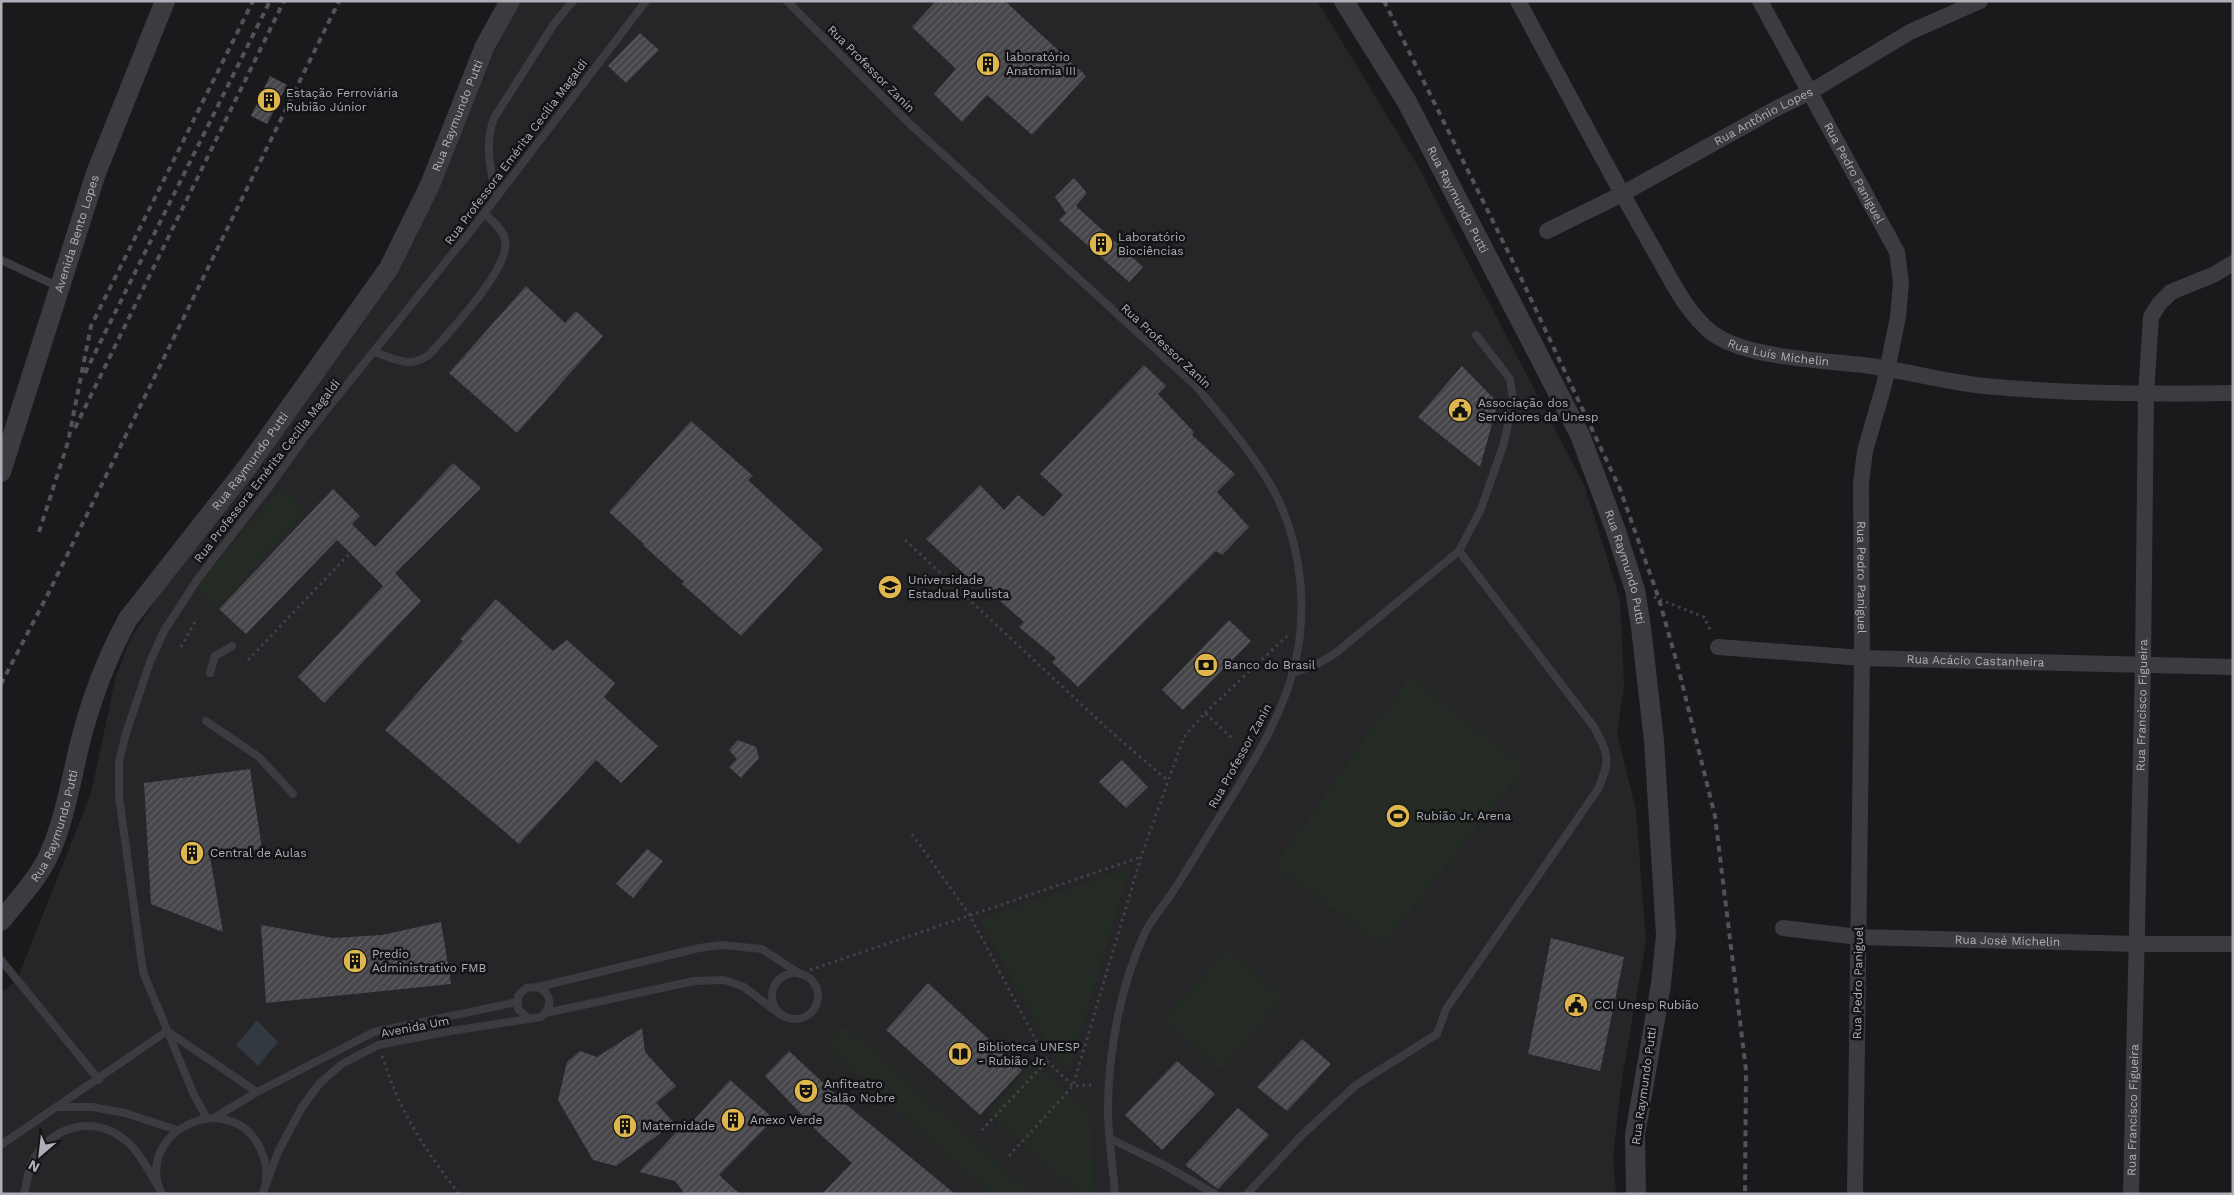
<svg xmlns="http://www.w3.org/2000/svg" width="2234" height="1195" font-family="'Work Sans',sans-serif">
	<defs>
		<pattern id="building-hatch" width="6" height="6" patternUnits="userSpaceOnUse" patternTransform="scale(1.25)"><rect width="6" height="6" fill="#47474b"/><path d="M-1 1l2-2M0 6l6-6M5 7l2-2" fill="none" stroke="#5f5f63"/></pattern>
	</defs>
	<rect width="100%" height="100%" fill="#1a191b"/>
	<polygon fill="#262528" points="519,1 1317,1 1418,166 1585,487 1620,599 1624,687 1617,732 1636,810 1646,942 1622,1078 1613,1157 1616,1194 1,1194 1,993 17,980 91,793 116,676 130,639 172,575 394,275 415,239 501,36"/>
	<g fill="#242b25">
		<polygon points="282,487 306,511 218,607 196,587"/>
		<polygon points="1409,676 1527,766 1383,946 1274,866"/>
		<polygon points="1130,868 1069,1071 1054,1057 979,919"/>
		<polygon points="1228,948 1285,999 1220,1070 1163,1019"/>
		<polygon points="845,1025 1033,1194 990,1194 826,1047"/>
		<polygon points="1035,1061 1090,1115 1095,1194 1078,1194 987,1112"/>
	</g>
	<polygon fill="#333940" points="257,1020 278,1042 258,1066 236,1045"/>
	<g fill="url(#building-hatch)">
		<polygon points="936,1 1005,1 1086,76 1032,135 987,95 962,122 934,94 956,69 912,27"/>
		<polygon points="640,33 659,50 626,83 608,66"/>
		<polygon points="270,76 287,85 267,124 251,116"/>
		<polygon points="1074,178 1087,193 1076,206 1143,267 1129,282 1059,220 1066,213 1055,197"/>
		<polygon points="526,286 565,323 576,311 603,336 517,433 449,373"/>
		<polygon points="1144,365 1166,386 1158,394 1194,432 1192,435 1235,474 1217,492 1249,527 1222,555 1216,551 1078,687 1052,662 1056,658 1019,627 1024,622 974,578 972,581 926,539 980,485 1004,510 1018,495 1043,517 1063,495 1040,474"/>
		<polygon points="1462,366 1498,403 1480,467 1418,417"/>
		<polygon points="691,421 753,476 748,480 823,549 741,636 682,584 684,582 643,545 644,544 609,512"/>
		<polygon points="453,463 481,488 395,573 421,601 324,703 298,677 383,586 337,540 246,634 219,609 333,489 360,516 352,524 375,547"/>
		<polygon points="496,599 553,651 567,640 615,683 604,697 658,746 621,783 596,760 519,844 385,730 463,641 460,639"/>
		<polygon points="1229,620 1251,641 1183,710 1162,690"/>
		<polygon points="738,740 756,747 759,758 741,778 729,767 737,759 729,750"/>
		<polygon points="1122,760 1148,787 1126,808 1099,782"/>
		<polygon points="250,769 262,849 210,857 223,932 151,904 144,783"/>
		<polygon points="647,849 663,861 633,898 616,884"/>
		<polygon points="441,922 451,984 266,1003 261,925 333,938 382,935"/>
		<polygon points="1551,938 1624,957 1600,1071 1528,1054"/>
		<polygon points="928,983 1022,1070 980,1115 886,1030"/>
		<polygon points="642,1028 645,1052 676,1086 656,1103 674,1123 616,1166 593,1160 558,1100 567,1062 580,1051 597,1057"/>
		<polygon points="1302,1039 1331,1064 1287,1111 1257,1087"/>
		<polygon points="789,1051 848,1106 955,1194 822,1194 852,1163 821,1135 765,1076"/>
		<polygon points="1177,1061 1215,1094 1162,1150 1125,1115"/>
		<polygon points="730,1080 774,1119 719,1175 740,1194 685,1194 675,1181 639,1172 679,1129 682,1133"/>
		<polygon points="1238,1108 1269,1135 1218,1189 1185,1165"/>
	</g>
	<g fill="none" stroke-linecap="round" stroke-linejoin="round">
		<g stroke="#414247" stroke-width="3" stroke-dasharray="2.5 4" stroke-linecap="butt">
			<polyline points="905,540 1109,730 1168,781"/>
			<polyline points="1654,597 1704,617 1711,632"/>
			<polyline points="181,647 197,618"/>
			<polyline points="248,660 350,553"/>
			<polyline points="1205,713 1287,636"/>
			<polyline points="912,834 969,914 1047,1061 980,1132"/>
			<polyline points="810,970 1141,857"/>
			<path d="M382,1056c18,56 41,91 77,138"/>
			<polyline points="1047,1061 1073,1086 1093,1085"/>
			<polyline points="1009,1156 1073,1086 1141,857 1184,737 1205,713 1233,739"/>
		</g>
		<g stroke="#3b3b40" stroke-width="8">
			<path d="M787,1l124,124 285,261c28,34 58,68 79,107 28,55 34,123 17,182 -16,56 -52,108 -82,157 -13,21 -26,43 -40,64 -9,13 -21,26 -27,41 -23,51 -35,117 -35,173 0,27 5,56 7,84"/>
			<path d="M496,197c-5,-28 -12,-51 -2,-79l60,-94 19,-23"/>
			<polyline points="1,260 59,287"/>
			<path d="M374,352c22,7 34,17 55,3 18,-21 83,-88 76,-115 -2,-11 -14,-20 -21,-27"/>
			<polyline points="210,673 215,656 232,646"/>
			<polyline points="1292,673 1316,665 1337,652 1459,551 1481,509 1504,443 1513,400 1510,379 1476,335"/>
			<polyline points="206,721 259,757 293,794"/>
			<polyline points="1,960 99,1080"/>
			<circle cx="795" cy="996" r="23"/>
			<polyline points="538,987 699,948 721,945 762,949 800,974"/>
			<polyline points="546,1013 694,981 724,980 744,987 781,1015"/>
			<polyline points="167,1031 257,1092"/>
			<polyline points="58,1107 92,1107 125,1113 177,1130"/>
			<polyline points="207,1118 194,1095 143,972 119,796 119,762 126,733 150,662 164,631 197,580 273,482 308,433 473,228 646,1"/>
			<polyline points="214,1118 257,1092 374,1032 517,1002"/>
			<polyline points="1111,1139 1164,1165 1215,1194"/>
			<polyline points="1,1145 167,1031"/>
			<path d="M263,1192l15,-40 24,-45 18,-24 22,-19 36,-19 73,-14 90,-14c12,-10 11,-23 -3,-30l-12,1 -8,8v13l10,9"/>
			<path d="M24,1194c3,-13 5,-30 13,-40 19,-28 55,-37 84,-17 17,11 26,32 37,49"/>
			<path d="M162,1194c-30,-60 65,-108 97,-48 5,10 9,22 7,33"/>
			<path d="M1247,1194l55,-59 54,-50 81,-51 9,-25 152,-220c13,-30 11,-33 -4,-62l-135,-176"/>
		</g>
		<g stroke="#3b3b40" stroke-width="16">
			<path id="s1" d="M1518,1c44,81 86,162 132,242 18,30 34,68 62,90 34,25 108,27 151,32 41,5 81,17 122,21 82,8 166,8 248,7"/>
			<path id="s2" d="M1760,1l137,251 4,30 -3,35 -14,68 -19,66 -4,32 1,175 -7,536"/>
			<path id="s3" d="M1547,231l75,-37 157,-87 31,-15 100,-60 70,-31"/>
			<path id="s4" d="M1718,647l144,11 371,9"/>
			<path id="s5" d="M1783,928l76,9 278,7h96"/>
			<path id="s6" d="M2131,1194l12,-531 3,-269 5,-77 8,-13 12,-12 44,-18 18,-11"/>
		</g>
		<g stroke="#3b3b40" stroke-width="20">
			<path id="s7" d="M1344,1l63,101 173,333 36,96 19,59 6,37 13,114 12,194 -5,49 -26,151 1,59"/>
			<path id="s8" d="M1,472l95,-299 69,-172"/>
			<path id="s9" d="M1,921c17,-22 40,-45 50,-71 14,-33 20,-69 28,-103 11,-45 27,-88 49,-128l120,-153 141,-198 41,-83 55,-139 25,-45"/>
		</g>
		<g stroke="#525359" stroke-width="4" stroke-dasharray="6 5" stroke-linecap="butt">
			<polyline points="1384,1 1521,278 1620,489 1659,599 1678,667 1715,816 1746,1070 1745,1194"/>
			<polyline points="85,373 270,1"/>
			<polyline points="75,428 284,1"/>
			<polyline points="39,532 68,442 91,326 253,1"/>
			<polyline points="1,684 48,594 339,1"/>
		</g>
	</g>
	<defs>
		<g id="building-disc" transform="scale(1.25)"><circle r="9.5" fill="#dfb64d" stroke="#141416"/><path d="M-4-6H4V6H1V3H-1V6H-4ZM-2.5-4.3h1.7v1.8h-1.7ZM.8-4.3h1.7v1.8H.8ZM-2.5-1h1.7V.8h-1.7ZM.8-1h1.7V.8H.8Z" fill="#111"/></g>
		<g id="civic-disc" transform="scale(1.25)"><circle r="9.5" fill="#dfb64d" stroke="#141416"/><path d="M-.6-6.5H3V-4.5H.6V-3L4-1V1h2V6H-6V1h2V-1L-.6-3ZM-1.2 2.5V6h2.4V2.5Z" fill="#111"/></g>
		<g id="university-disc" transform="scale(1.25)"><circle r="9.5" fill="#dfb64d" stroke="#141416"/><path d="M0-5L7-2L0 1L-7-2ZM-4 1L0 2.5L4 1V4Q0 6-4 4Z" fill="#111"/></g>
		<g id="bank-disc" transform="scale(1.25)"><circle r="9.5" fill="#dfb64d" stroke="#141416"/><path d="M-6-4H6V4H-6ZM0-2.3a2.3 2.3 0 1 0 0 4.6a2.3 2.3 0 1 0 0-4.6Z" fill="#111"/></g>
		<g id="stadium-disc" transform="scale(1.25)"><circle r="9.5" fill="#dfb64d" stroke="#141416"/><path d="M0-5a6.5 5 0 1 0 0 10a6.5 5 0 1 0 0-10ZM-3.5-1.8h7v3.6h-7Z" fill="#111"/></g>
		<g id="library-disc" transform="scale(1.25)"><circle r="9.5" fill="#dfb64d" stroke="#141416"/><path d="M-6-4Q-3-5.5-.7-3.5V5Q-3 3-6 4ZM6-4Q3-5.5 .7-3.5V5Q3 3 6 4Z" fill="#111"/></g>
		<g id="theatre-disc" transform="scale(1.25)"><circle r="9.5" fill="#dfb64d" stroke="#141416"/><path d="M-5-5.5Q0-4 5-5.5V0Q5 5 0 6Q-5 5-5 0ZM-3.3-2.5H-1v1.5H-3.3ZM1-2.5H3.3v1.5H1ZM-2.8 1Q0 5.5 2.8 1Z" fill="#111"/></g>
	</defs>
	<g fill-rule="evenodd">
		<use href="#building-disc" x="988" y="64"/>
		<use href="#building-disc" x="269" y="100"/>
		<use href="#building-disc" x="1101" y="244"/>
		<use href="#civic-disc" x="1460" y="410"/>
		<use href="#university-disc" x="890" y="587"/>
		<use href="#bank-disc" x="1206" y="665"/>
		<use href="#stadium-disc" x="1398" y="816"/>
		<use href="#building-disc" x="192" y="853"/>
		<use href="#building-disc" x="355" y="961"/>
		<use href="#civic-disc" x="1576" y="1005"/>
		<use href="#library-disc" x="960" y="1054"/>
		<use href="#theatre-disc" x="806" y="1091"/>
		<use href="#building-disc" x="733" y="1120"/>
		<use href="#building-disc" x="625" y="1126"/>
	</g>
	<g text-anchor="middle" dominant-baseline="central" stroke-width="5" stroke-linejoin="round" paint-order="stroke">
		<g font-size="12" fill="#adb0b9" stroke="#141416" text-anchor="start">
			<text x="1006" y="57">laboratório<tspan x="1006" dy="14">Anatomia III</tspan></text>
			<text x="286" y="93">Estação Ferroviária<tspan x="286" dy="14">Rubião Júnior</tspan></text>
			<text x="1118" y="237">Laboratório<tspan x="1118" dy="14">Biociências</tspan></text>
			<text x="1478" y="403">Associação dos<tspan x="1478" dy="14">Servidores da Unesp</tspan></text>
			<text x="908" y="580">Universidade<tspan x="908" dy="14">Estadual Paulista</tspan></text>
			<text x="1224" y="665">Banco do Brasil</text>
			<text x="1416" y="816">Rubião Jr. Arena</text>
			<text x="210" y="853">Central de Aulas</text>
			<text x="372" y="954">Predio<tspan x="372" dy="14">Administrativo FMB</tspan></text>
			<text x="1594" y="1005">CCI Unesp Rubião</text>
			<text x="978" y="1047">Biblioteca UNESP<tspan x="978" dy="14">- Rubião Jr.</tspan></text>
			<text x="824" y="1084">Anfiteatro<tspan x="824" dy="14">Salão Nobre</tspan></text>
			<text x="750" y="1120">Anexo Verde</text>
			<text x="642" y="1126">Maternidade</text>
		</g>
		<g font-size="12" fill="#adb0b9" stroke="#141416">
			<text transform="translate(871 69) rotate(45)">Rua Professor Zanin</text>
			<text stroke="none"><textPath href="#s9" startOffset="936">Rua Raymundo Putti</textPath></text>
			<text stroke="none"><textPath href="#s3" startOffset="245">Rua Antônio Lopes</textPath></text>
			<text transform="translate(516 152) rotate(-53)">Rua Professora Emérita Cecília Magaldi</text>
			<text stroke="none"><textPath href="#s2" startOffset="196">Rua Pedro Paniguel</textPath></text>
			<text stroke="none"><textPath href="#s7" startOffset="229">Rua Raymundo Putti</textPath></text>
			<text stroke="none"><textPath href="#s8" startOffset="250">Avenida Bento Lopes</textPath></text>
			<text transform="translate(1166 346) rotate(43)">Rua Professor Zanin</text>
			<text stroke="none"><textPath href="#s1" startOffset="456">Rua Luís Michelin</textPath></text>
			<text stroke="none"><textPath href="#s9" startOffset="531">Rua Raymundo Putti</textPath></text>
			<text transform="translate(267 471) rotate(-52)">Rua Professora Emérita Cecília Magaldi</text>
			<text stroke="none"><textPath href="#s7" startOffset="634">Rua Raymundo Putti</textPath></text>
			<text stroke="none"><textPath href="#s2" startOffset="616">Rua Pedro Paniguel</textPath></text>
			<text stroke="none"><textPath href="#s4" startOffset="258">Rua Acácio Castanheira</textPath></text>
			<text stroke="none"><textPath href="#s6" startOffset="489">Rua Francisco Figueira</textPath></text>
			<text transform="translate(1240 756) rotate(-61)">Rua Professor Zanin</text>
			<text stroke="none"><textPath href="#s9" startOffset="111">Rua Raymundo Putti</textPath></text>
			<text stroke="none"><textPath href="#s5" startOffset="225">Rua José Michelin</textPath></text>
			<text transform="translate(1858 983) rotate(-89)">Rua Pedro Paniguel</text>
			<text transform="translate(415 1027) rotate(-11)">Avenida Um</text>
			<text transform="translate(1644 1086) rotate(-82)">Rua Raymundo Putti</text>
			<text stroke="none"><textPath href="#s6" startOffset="84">Rua Francisco Figueira</textPath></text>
		</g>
	</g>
	<rect width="2234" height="1195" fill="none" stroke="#adb0b9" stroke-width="5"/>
	<g transform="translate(40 1155) rotate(208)" stroke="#141416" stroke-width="4" paint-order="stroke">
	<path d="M0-4L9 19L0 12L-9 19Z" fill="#adb0b9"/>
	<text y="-8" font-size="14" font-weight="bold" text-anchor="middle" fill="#adb0b9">N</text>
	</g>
</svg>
